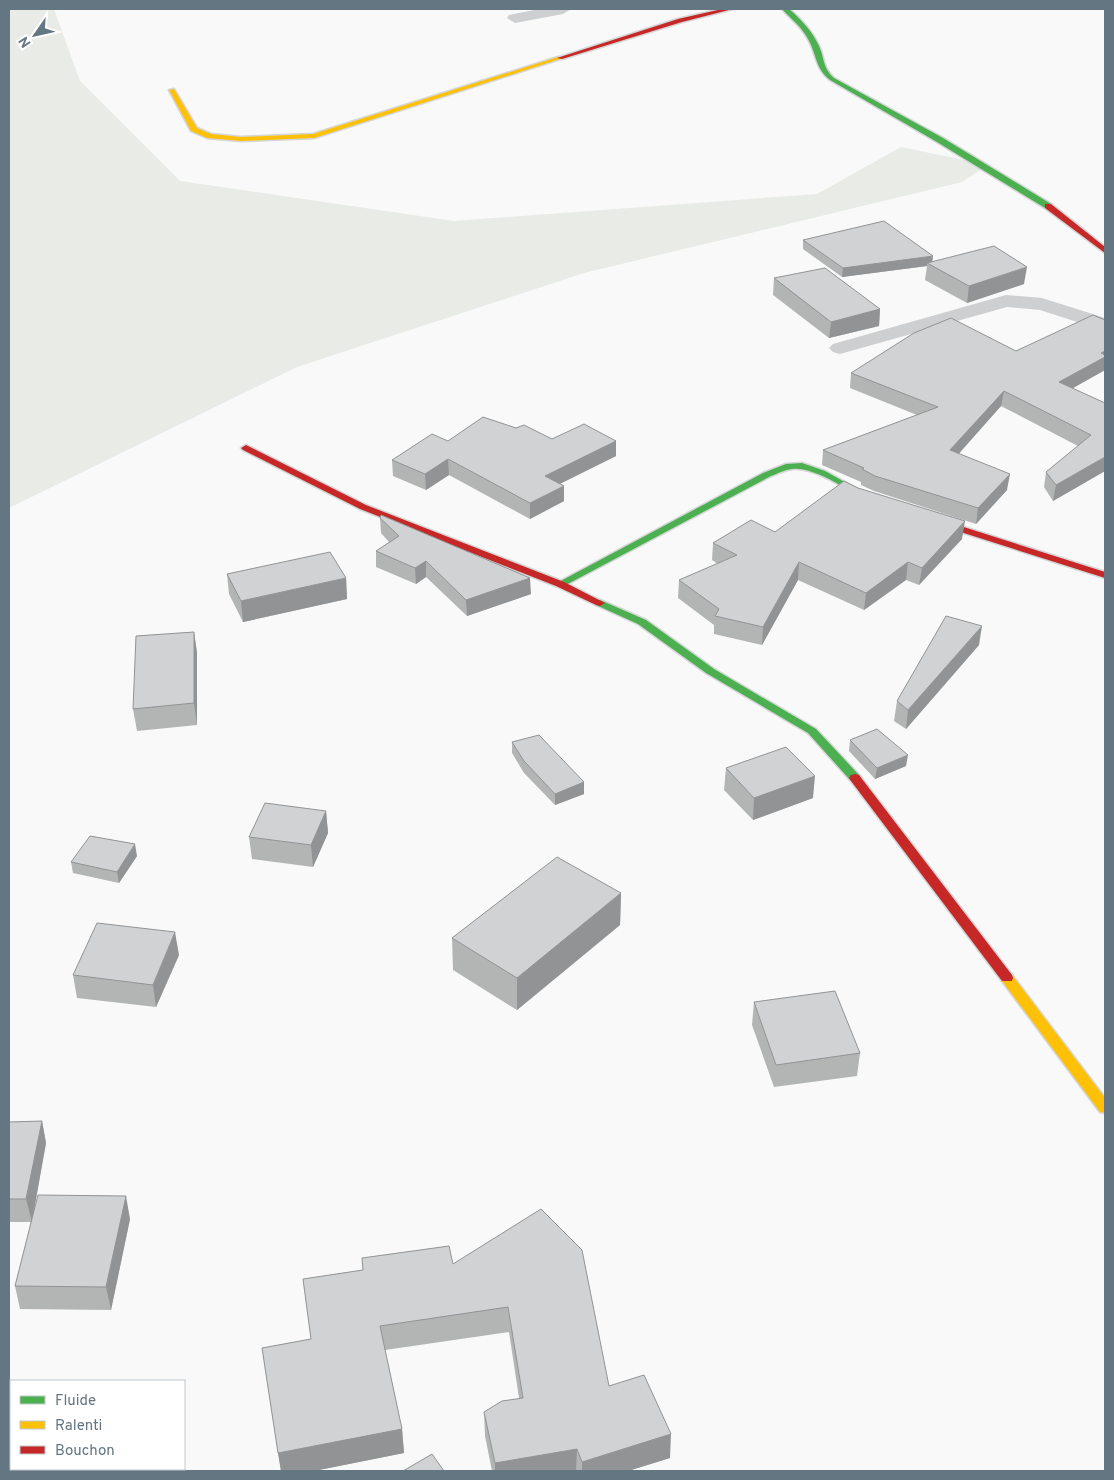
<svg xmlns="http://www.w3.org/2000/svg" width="1114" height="1480" font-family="Overpass,sans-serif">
	<rect width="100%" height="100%" fill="#f9f9f9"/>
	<polygon fill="#e8ebe6" points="9,9 54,9 80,81 180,181 454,221 817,194 901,147 988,165 962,182 584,273 297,367 9,508"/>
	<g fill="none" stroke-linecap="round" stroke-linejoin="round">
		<g stroke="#d5d6d7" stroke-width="3">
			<g id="fast">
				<path d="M782,9h7c12,10 23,22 30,37 6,13 3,21 15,32l109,60 108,66v4h-6l-108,-66 -107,-62c-15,-12 -13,-25 -22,-41 -6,-12 -17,-20 -26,-30z"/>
				<path d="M802,463l23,8 54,30 -2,2h-6c-20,-11 -57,-37 -79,-34 -8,1 -16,5 -23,8l-205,109h-8l-1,-2 208,-111 23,-9z"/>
				<polygon points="600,600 646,620 714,669 816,729 859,775 861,778 859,781 851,781 808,733 706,673 638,624 596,605 595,603 596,601"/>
			</g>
		</g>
		<g stroke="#d5d6d7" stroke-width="3">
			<g id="slow">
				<polygon points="558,57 563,58 314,138 241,141 207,138 191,131 169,90 174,89 197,128 211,134 241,137 313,134"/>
				<polygon points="1007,973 1012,975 1105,1098 1105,1113 1100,1112 1002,981 1001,978 1002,975"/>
			</g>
		</g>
		<g stroke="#d5d6d7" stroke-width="3">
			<g id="jam">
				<polygon points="722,9 733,9 682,22 562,59 557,58 678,19"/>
				<polygon points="1045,204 1051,204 1105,247 1105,253 1045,208"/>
				<polygon points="246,445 366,505 564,582 605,603 600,606 596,605 556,586 360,509 243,450 241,448"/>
				<polygon points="929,516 1105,572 1105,578 926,521 924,519"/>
				<polygon points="855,774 859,775 1012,975 1013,978 1012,981 1002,981 851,781 849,778 851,775"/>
			</g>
		</g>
		<g fill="#cecfd0" fill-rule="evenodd">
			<polygon points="539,9 571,9 563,14 515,23 507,18 509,15"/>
			<polygon points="1006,295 1042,298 1105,318 1105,331 1040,310 1007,307 840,354 833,352 829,348 833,344"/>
		</g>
		<use href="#fast" fill="#4caf50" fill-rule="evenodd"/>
		<use href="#slow" fill="#ffc107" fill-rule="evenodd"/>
		<use href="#jam" fill="#c62828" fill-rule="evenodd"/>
	</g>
	<g fill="#b3b5b5">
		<polygon points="803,240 932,262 1024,284 967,303 925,280 927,266 842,277 803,249"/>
		<polygon points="774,278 880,309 879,326 829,338 773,295"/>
		<polygon points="1016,351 1105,370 1073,388 1105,471 1053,501 1044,487 1046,472 1078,446 1001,406 958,454 1007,490 976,524 874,491 861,485 861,482 822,465 823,450 917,415 850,388 851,373"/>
		<polygon points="516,428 552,439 616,441 616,456 560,484 564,486 564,501 530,519 449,475 426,490 393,476 392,460 448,441"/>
		<polygon points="380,518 531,594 467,616 426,577 416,584 376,567 376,551 389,542 381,533"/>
		<polygon points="775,532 962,539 919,585 906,580 864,610 798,580 762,645 714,634 714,625 678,598 679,580 718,564 712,560 713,543"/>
		<polygon points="227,574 346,578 347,599 243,622 229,594"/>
		<polygon points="194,632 197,653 197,725 137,731 133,709"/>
		<polygon points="979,645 906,729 894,721 897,701"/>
		<polygon points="850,740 906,766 875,779 849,751"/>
		<polygon points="512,742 584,782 584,794 555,805 524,773 512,753"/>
		<polygon points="726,768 813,798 753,820 724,790"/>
		<polygon points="326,811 328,833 313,867 252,859 249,837"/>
		<polygon points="137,856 119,883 73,873 71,862"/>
		<polygon points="621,893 620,925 517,1010 453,970 452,938"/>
		<polygon points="179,955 156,1007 77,998 73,975"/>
		<polygon points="754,1002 860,1053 857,1076 774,1087 752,1025"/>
		<polygon points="42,1121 46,1143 32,1219 130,1219 111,1310 20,1309 15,1286 31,1222 9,1222 9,1122"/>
		<polygon points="362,1258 453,1264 609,1386 670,1458 628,1471 492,1471 485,1436 484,1412 519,1398 509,1332 385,1350 402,1429 404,1453 314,1471 281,1471 262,1348 311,1339 303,1279 363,1270"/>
	</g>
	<g fill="#929394">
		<polygon points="933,256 932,265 927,263 927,266 842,277 843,268"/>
		<polygon points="1027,267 1024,284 967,303 969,286"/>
		<polygon points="880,309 879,326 829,338 831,322"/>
		<polygon points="1105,351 1105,370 1057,397 1059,382 1101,353"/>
		<polygon points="1004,391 1001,406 948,466 950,450"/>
		<polygon points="616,441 616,456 545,491 545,476"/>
		<polygon points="1105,457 1105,471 1053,501 1056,485"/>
		<polygon points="448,459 449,475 426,490 425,474"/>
		<polygon points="1010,474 1007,490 976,524 978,508"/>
		<polygon points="564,486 564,501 530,519 530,503"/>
		<polygon points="965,521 962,539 919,585 922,568"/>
		<polygon points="426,561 426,577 416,584 415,568"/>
		<polygon points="799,562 798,580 762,645 763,627"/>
		<polygon points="908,562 906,580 864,610 866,593"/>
		<polygon points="346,578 347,599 243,622 241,601"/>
		<polygon points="530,578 531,594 467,616 466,600"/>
		<polygon points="982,626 979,645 906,729 908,710"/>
		<polygon points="194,632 197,653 197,725 194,703"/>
		<polygon points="908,755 906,766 875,779 877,768"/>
		<polygon points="815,776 813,798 753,820 754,798"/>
		<polygon points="584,782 584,794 555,805 555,794"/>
		<polygon points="326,811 328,833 313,867 311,845"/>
		<polygon points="135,844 137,856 119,883 117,872"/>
		<polygon points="621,893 620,925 517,1010 517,978"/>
		<polygon points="175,932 179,955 156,1007 153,985"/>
		<polygon points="42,1121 46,1143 32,1222 26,1199"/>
		<polygon points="126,1196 130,1219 111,1310 106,1287"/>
		<polygon points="402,1429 404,1453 314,1471 281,1471 278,1453"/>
		<polygon points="671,1434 670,1458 628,1471 582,1471 582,1462"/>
		<polygon points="577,1449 576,1471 495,1471 495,1463"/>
	</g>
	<g fill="#d0d2d3" stroke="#929394">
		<polygon points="884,221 933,256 843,268 803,240"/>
		<polygon points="994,246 1027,267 969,286 927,263"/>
		<polygon points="825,268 880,309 831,322 774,278"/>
		<polygon points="1093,315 1105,320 1105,351 1101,353 1105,355 1105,357 1059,382 1105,403 1105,457 1056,485 1046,472 1091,435 1004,391 950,450 1010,474 978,508 875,476 862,469 864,468 823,450 938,407 851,373 914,333 951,318 1016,351"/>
		<polygon points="483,417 516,428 524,425 552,439 584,424 616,441 545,476 564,486 530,503 448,459 425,474 392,460 432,434 448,441"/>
		<polygon points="844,481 858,488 965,521 922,568 908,562 866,593 799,562 763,627 715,616 719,609 679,580 737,555 713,543 751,520 775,532"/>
		<polygon points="381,515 530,578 466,600 426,561 415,568 376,551 399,536 380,518"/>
		<polygon points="330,552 346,578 241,601 227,574"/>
		<polygon points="946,616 982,626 908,710 897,701"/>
		<polygon points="194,632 194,703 133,709 136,636"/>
		<polygon points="877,729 908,755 877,768 850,740"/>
		<polygon points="539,735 584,782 555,794 524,761 512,742"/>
		<polygon points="786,747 815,776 754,798 726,768"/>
		<polygon points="265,803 326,811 311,845 249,837"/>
		<polygon points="90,836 135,844 117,872 71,862"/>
		<polygon points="557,857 621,893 517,978 452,938"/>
		<polygon points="97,923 175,932 153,985 73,975"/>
		<polygon points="835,991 860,1053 776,1065 754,1002"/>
		<polygon points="42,1121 26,1199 9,1199 9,1122"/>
		<polygon points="38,1195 126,1196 106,1287 15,1286"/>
		<polygon points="541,1209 582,1250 609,1386 644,1375 671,1434 582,1462 577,1449 495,1463 484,1412 502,1401 523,1398 508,1307 380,1326 402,1429 278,1453 262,1348 311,1339 303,1279 363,1270 362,1258 449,1246 453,1264"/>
		<polygon points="432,1454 444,1471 403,1471"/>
	</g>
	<rect width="1114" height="1480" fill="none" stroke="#657683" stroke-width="20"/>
	<rect x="10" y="1380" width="175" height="90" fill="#ffffff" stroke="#c1c8cd"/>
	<rect x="20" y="1396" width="25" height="8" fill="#4caf50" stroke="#c1c8cd"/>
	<text x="55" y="1405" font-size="15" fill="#657683">Fluide</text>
	<rect x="20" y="1421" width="25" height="8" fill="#ffc107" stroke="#c1c8cd"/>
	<text x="55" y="1430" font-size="15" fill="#657683">Ralenti</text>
	<rect x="20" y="1446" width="25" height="8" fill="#c62828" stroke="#c1c8cd"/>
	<text x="55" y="1455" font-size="15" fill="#657683">Bouchon</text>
	<g transform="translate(35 35) rotate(236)" stroke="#ffffff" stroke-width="4" paint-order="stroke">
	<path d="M0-4L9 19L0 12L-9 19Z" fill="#657683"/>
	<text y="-8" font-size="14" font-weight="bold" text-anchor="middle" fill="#657683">N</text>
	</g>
</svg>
